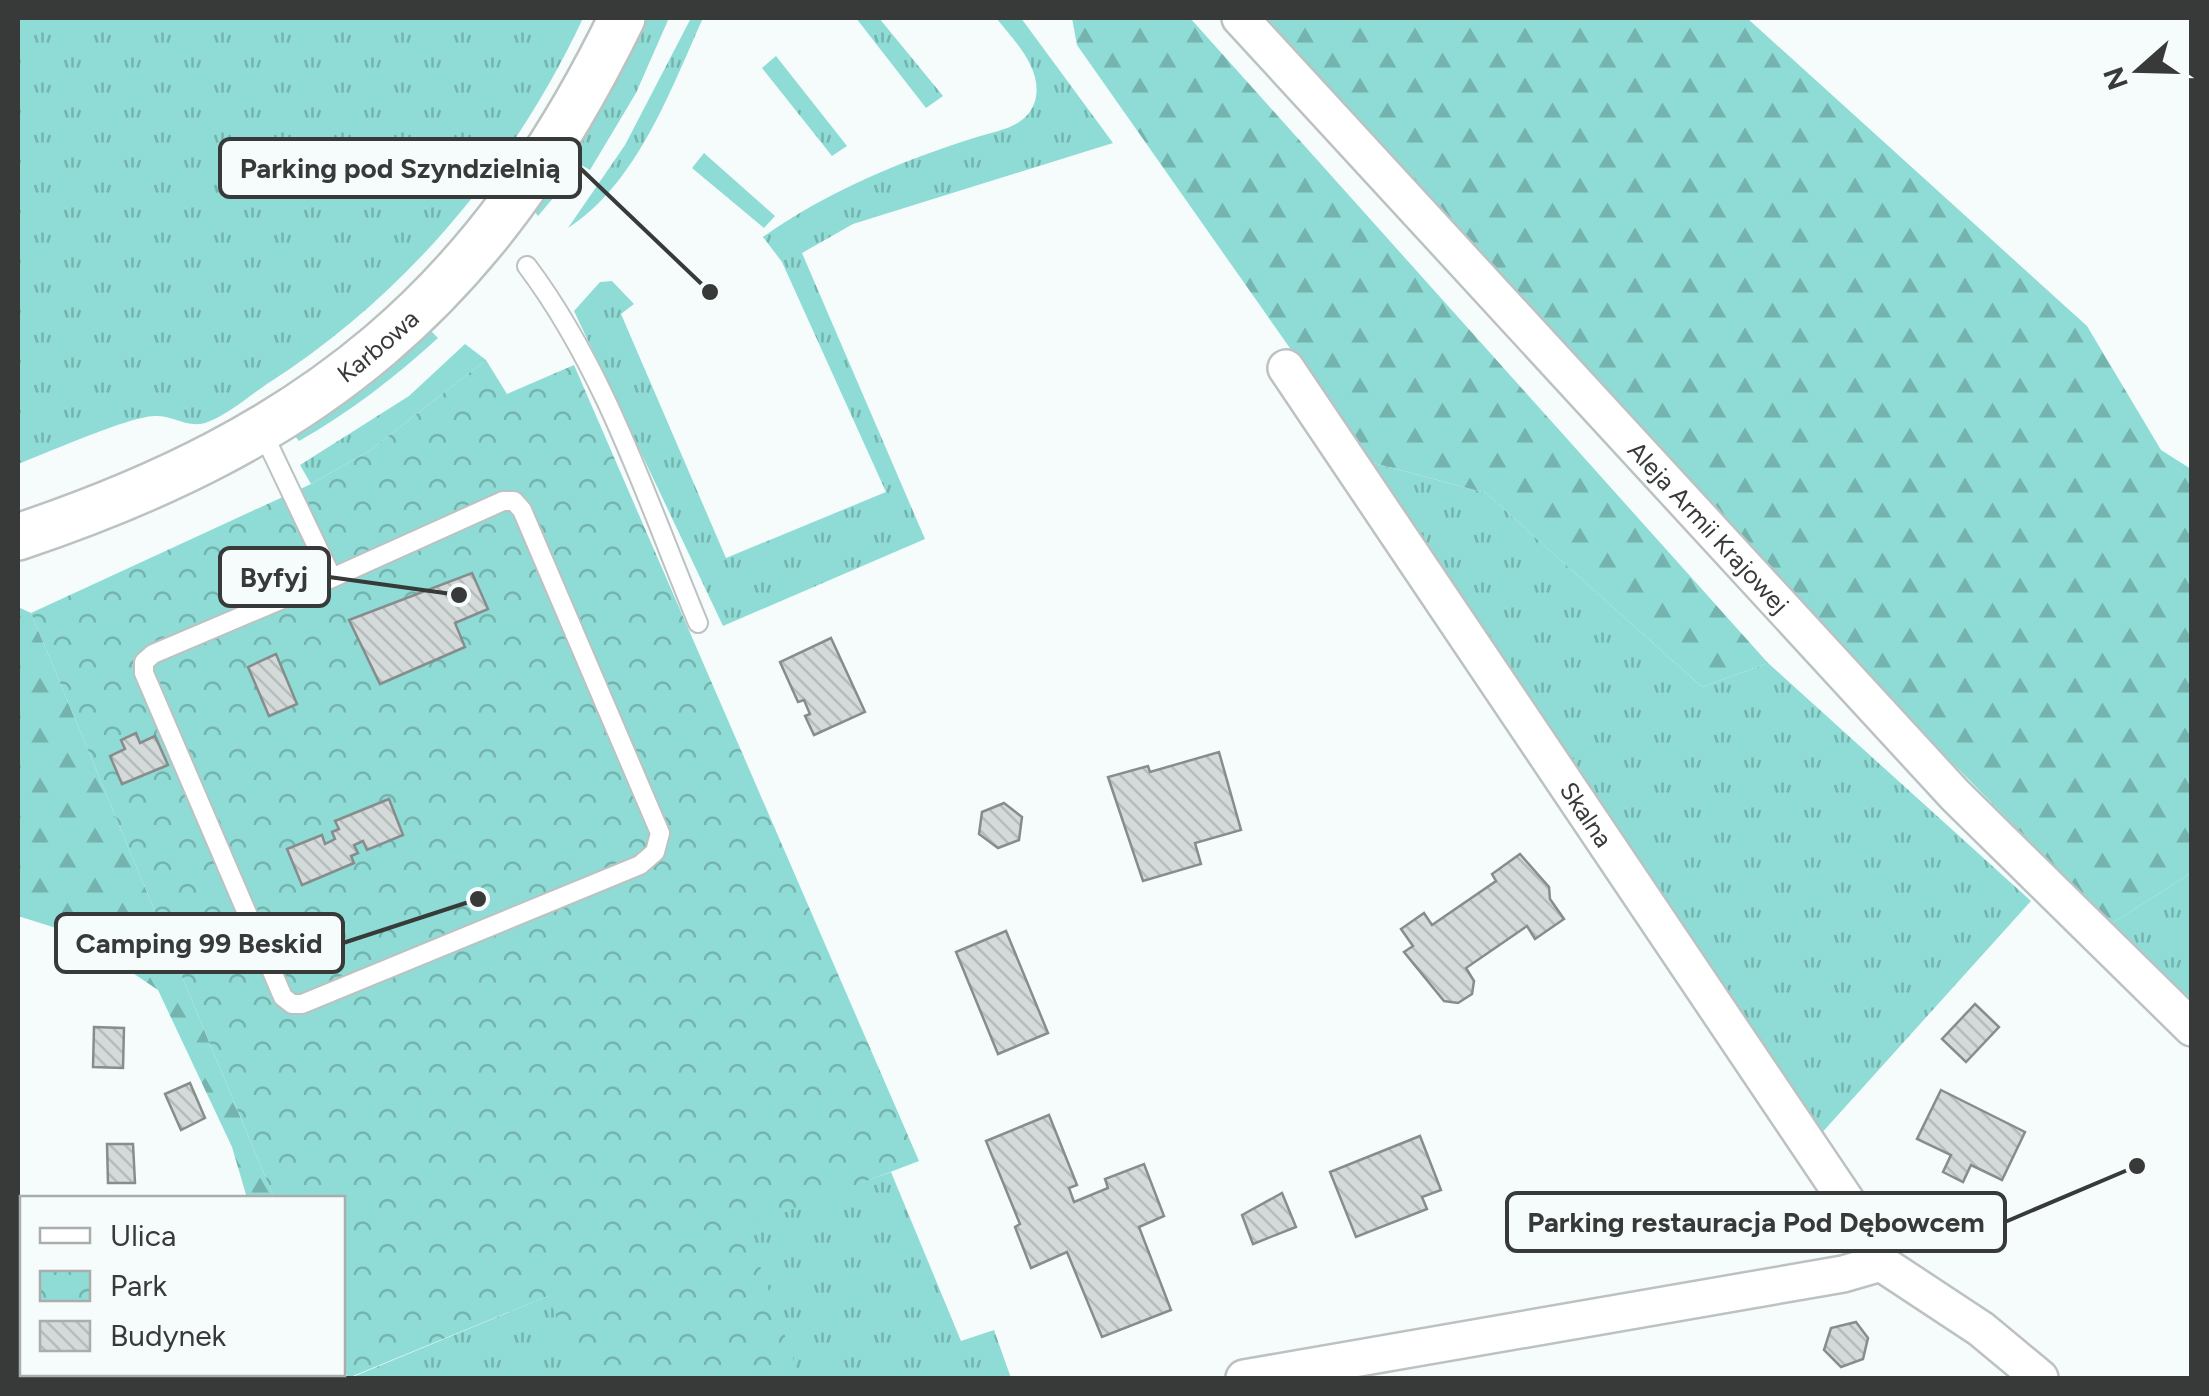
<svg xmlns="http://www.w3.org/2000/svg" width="2209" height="1396" font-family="Figtree,sans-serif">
	<defs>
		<pattern id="grass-tufts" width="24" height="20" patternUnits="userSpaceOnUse" patternTransform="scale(2.5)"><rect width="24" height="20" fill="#8edcd5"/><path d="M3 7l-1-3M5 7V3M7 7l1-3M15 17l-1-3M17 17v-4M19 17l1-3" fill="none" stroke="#75b3ae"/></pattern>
		<pattern id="forest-firs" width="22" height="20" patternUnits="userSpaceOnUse" patternTransform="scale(2.5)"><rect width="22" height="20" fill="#8edcd5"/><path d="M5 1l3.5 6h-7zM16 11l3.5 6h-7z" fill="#75b3ae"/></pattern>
		<pattern id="park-crowns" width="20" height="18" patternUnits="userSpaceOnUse" patternTransform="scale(2.5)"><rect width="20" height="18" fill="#8edcd5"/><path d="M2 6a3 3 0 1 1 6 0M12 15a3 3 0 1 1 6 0" fill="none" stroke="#75b3ae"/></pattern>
		<pattern id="building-back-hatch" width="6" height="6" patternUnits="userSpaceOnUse" patternTransform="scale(2.5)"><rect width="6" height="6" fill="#d3dad9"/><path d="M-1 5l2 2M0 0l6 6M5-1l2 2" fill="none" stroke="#b6bcbb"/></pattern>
	</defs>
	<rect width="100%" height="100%" fill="#f5fcfb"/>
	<g fill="url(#grass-tufts)">
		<path d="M18,18h565c-68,146 -177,277 -313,364 -20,13 -43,34 -65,41 -19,5 -32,-8 -51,-7 -26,1 -107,37 -136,48z"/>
		<polygon points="645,18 669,18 636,93 590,170 581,165 538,216 535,212 618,77"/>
		<path d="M691,18h12c-32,71 -66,166 -135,210l57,-83z"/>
		<polygon points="856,18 879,18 943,96 926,108"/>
		<path d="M996,18h25l92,125 -260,81 -51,29 123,286 -202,87 -149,-315 26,-29 12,-1 22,23 -13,10 105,244 160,-66 -104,-230 -19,-25c65,-46 138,-76 214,-100 22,-7 47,-9 57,-33 12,-32 -20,-64 -38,-86z"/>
		<polygon points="776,56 847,146 832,156 762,68"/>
		<polygon points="704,153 775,216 764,228 692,168"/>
		<path d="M429,329l9,9c-44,40 -88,74 -139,103l-5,-6z"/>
		<polygon points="465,344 486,360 369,451 311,484 300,465 409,396"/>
		<polygon points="1370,462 1486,493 1702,687 1768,663 2031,901 1819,1136"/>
		<polygon points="2191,873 2191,999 2111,924"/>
		<polygon points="891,1172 961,1341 994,1330 1011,1378 350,1378 548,1296"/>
	</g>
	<g fill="url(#forest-firs)">
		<polygon points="1072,18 1190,18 1768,663 1702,687 1486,493 1370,462 1077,45"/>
		<polygon points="1265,18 1747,18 2087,326 2161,450 2191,469 2191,873 2111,924 1842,651"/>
		<polygon points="18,607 31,613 274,1198 247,1198 232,1147 158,990 75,934 18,916"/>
	</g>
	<polygon fill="url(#park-crowns)" points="486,360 507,394 574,365 919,1161 746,1227 800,1378 580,1378 548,1296 348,1378 342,1365 342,1198 274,1198 31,613 311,484 369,451"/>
	<g fill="url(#building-back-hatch)" stroke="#868d8c" stroke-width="2.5">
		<polygon points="472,573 488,609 455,623 465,647 380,684 349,620"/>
		<polygon points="831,638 865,712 814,735 805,716 810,714 804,700 798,702 780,662"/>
		<polygon points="276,654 297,704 269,716 248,667"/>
		<polygon points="136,733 140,743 155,736 168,765 122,784 110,756 125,749 121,740"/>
		<polygon points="1219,752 1241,830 1195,843 1201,864 1143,881 1108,777 1148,766 1150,772"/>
		<polygon points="389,799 403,835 367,850 363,841 354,845 358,853 351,856 354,863 302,885 287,849 322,835 325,844 335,839 332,832 339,829 335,821"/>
		<polygon points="1004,803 1022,817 1019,840 998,848 979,834 982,812"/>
		<polygon points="1520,854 1549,887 1550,899 1564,919 1535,939 1527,926 1466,968 1474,981 1472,994 1458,1003 1444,1001 1404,952 1413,946 1401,929 1424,913 1432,925 1496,881 1492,874"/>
		<polygon points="1006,931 1048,1033 998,1054 956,952"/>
		<polygon points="1975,1004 1999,1027 1966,1062 1942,1039"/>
		<polygon points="94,1027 124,1028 123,1068 93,1067"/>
		<polygon points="190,1083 205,1118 181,1130 165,1094"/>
		<polygon points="1941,1090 2025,1132 2002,1180 1971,1165 1963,1182 1943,1172 1951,1155 1917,1139"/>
		<polygon points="1049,1115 1077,1185 1069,1188 1074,1202 1108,1188 1105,1179 1144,1164 1164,1216 1139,1227 1171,1310 1102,1337 1067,1252 1031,1268 1015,1227 1020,1224 986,1141"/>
		<polygon points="1420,1136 1441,1190 1422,1197 1427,1209 1356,1237 1330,1172"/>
		<polygon points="107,1144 133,1144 135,1183 108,1183"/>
		<polygon points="1282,1193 1296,1227 1253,1244 1242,1215"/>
		<polygon points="1856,1322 1868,1338 1863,1359 1841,1367 1824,1350 1831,1328"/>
	</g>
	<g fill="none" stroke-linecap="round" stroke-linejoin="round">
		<g stroke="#bcc2c2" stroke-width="22">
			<g id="service">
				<path d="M527,266c79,105 121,237 171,357"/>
				<polyline points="262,431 332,578 503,501 514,501 522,510 660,833 655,852 640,865 302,1004 292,1004 283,997 144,673 144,662 153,654 332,578"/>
			</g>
		</g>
		<g stroke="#bcc2c2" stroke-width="40">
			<g id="minor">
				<path id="s1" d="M1240,18l715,777 237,233"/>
				<path id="s2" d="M1286,368l580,862 15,33 100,66 59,49"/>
				<polyline points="1244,1378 1843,1274 1881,1263"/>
			</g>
		</g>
		<g stroke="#bcc2c2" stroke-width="50">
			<g id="tertiary">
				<path id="s3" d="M18,537c295,-99 467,-238 604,-519"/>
			</g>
		</g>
		<use href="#service" stroke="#fff" stroke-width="18"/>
		<use href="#minor" stroke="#fff" stroke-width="35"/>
		<use href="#tertiary" stroke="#fff" stroke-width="45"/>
	</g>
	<g text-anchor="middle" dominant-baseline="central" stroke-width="9" stroke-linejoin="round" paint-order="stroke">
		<g font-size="25" fill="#373a39" stroke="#f5fcfb">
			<text stroke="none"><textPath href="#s3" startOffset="410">Karbowa</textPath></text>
			<text stroke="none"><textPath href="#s1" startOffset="692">Aleja Armii Krajowej</textPath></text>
			<text stroke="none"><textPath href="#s2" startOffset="538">Skalna</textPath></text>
		</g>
	</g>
	<path fill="none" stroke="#373a39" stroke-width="4" d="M710 292L580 168M459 595L329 577M478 899L343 943M2137 1166L2005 1222"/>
	<g fill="#373a39" stroke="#f5fcfb" stroke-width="4">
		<circle cx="710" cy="292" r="10"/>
		<circle cx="459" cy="595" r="10"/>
		<circle cx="478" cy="899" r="10"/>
		<circle cx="2137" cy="1166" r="10"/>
	</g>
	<g fill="#f5fcfb" stroke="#373a39" stroke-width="4">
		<rect x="220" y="139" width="360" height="58" rx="10"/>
		<rect x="220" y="548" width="109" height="58" rx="10"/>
		<rect x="56" y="914" width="287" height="58" rx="10"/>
		<rect x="1507" y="1193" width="498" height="58" rx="10"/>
	</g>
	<g font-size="28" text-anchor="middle" font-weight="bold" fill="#373a39">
		<text x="400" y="178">Parking pod Szyndzielnią</text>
		<text x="274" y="587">Byfyj</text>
		<text x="199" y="953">Camping 99 Beskid</text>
		<text x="1756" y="1232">Parking restauracja Pod Dębowcem</text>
	</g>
	<rect width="2209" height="1396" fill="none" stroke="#373a39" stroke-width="40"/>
	<rect x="20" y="1196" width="325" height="180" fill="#f5fcfb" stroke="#a9aead" stroke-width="2.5"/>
	<rect x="40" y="1228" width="50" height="15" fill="#ffffff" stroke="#a9aead" stroke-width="2.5"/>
	<text x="110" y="1246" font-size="30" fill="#373a39">Ulica</text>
	<rect x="40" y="1271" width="50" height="30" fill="url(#park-crowns)" stroke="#a9aead" stroke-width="2.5"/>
	<text x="110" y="1296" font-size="30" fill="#373a39">Park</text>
	<rect x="40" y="1321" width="50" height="30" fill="url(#building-back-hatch)" stroke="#a9aead" stroke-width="2.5"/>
	<text x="110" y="1346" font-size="30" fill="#373a39">Budynek</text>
	<g transform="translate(2139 70) rotate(250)" stroke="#f5fcfb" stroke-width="8" paint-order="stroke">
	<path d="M0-8L18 38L0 25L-18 38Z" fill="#373a39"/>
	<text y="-15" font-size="28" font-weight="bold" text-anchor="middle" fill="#373a39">N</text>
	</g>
</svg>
